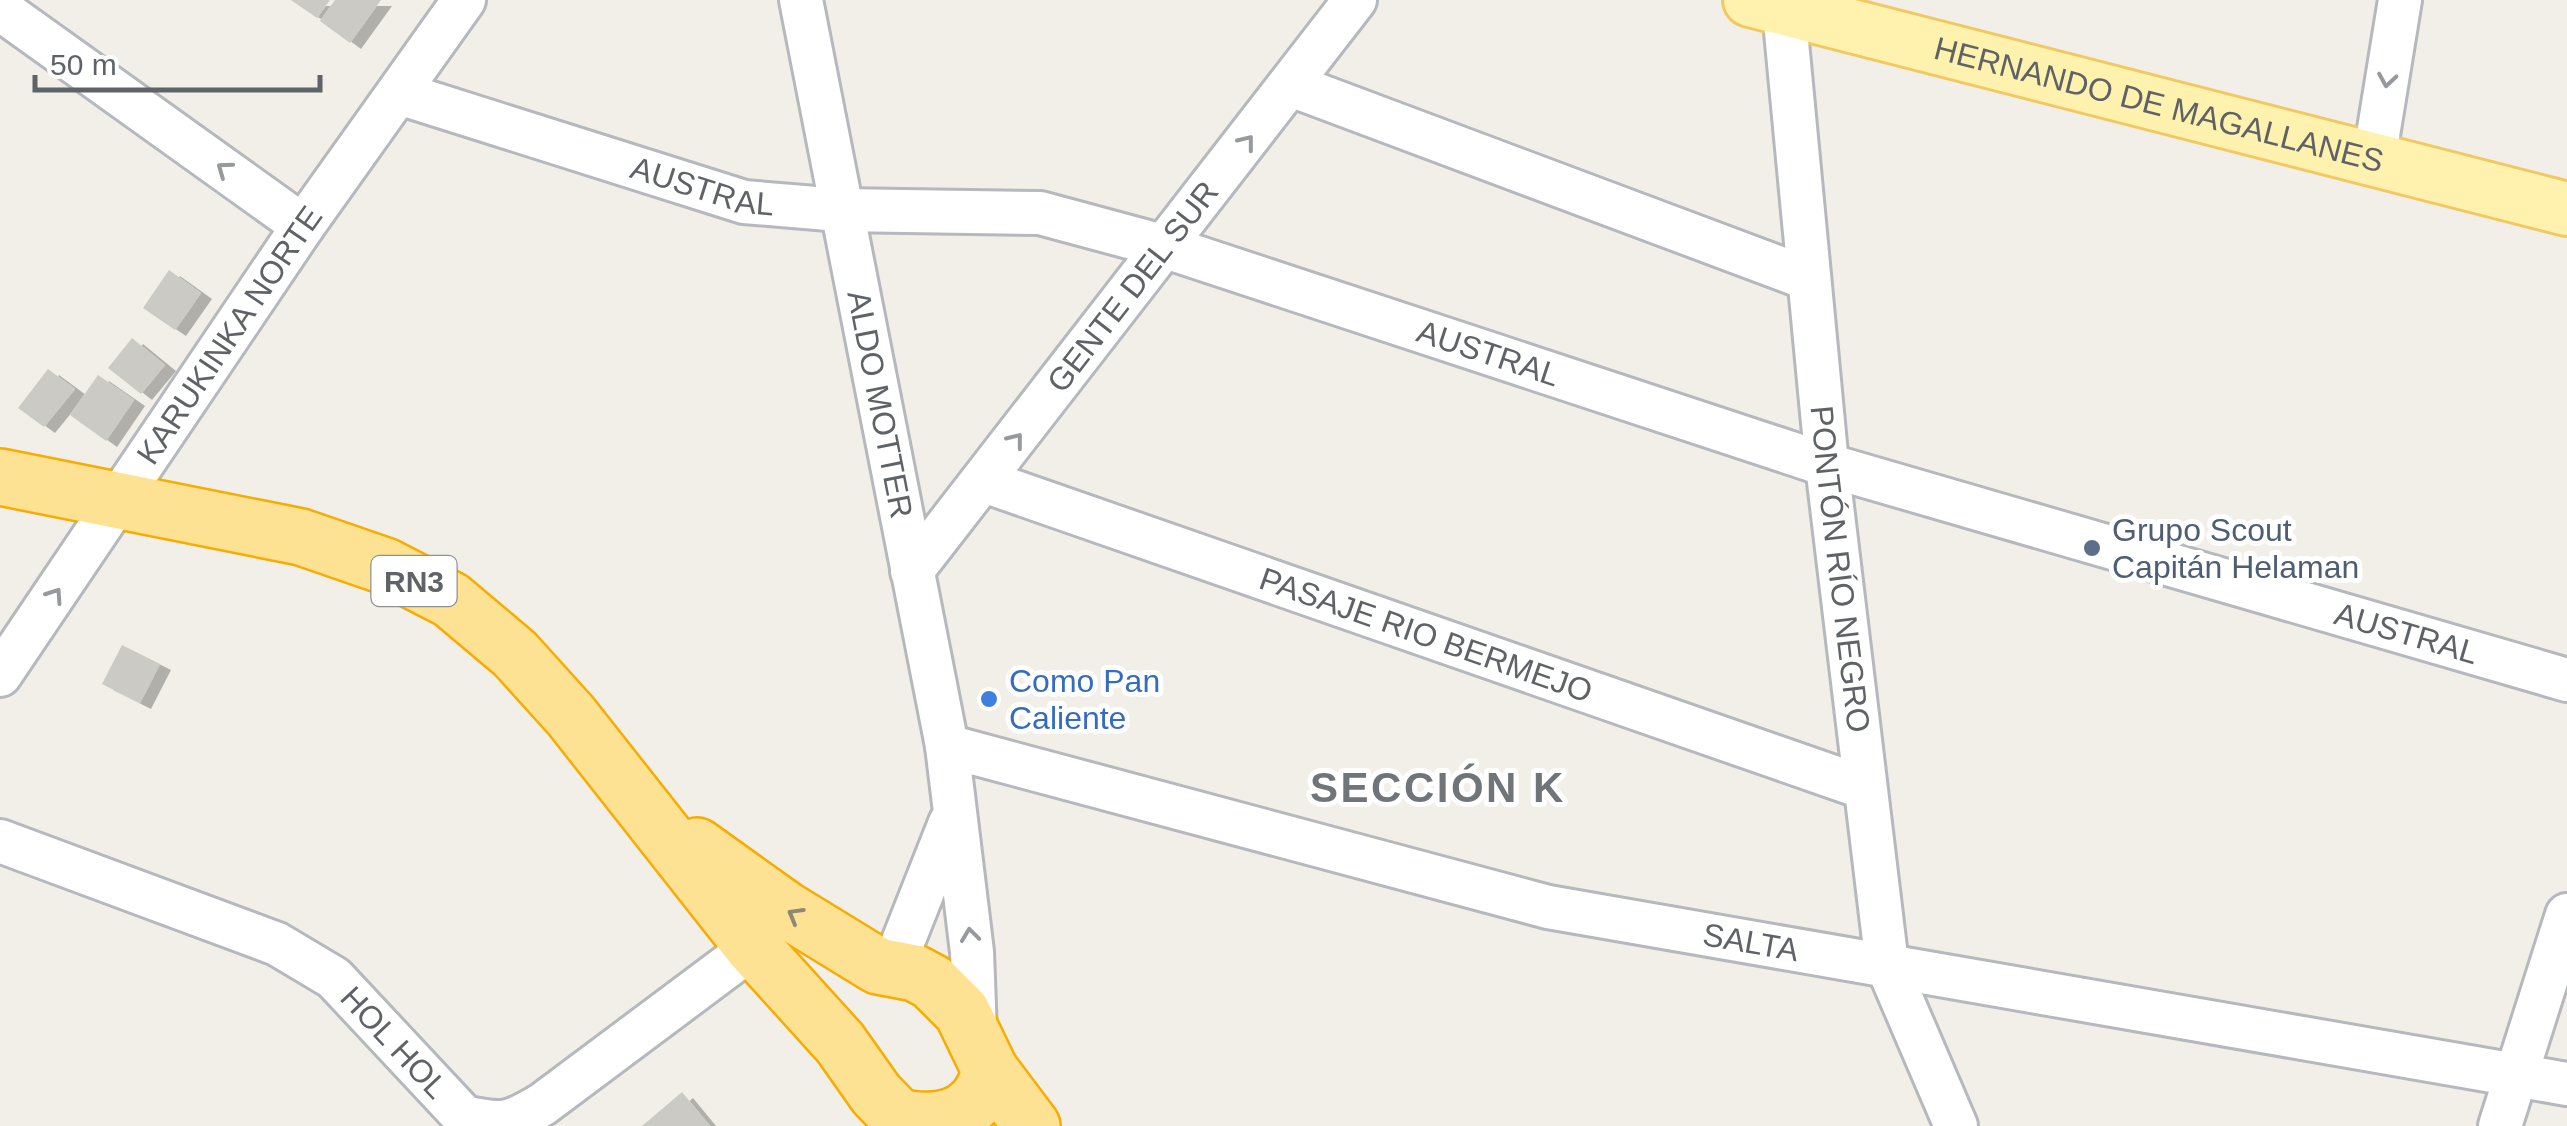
<svg xmlns="http://www.w3.org/2000/svg" width="2567" height="1126" font-family="Helvetica,sans-serif">
	<defs>
		<filter id="shadow"><feDropShadow dx="11" dy="6" stdDeviation="0" flood-color="#0004"/></filter>
	</defs>
	<rect width="100%" height="100%" fill="#f1efe8"/>
	<g fill="#cccac5" filter="url(#shadow)">
		<polygon points="291,0 330,0 317,18"/>
		<polygon points="335,0 381,0 350,43 320,21"/>
		<polygon points="169,270 201,293 175,330 143,308"/>
		<polygon points="132,338 165,365 141,394 108,368"/>
		<polygon points="48,369 75,389 44,427 18,408"/>
		<polygon points="98,375 134,400 106,441 70,415"/>
		<polygon points="122,645 160,664 140,703 102,684"/>
		<polygon points="682,1092 710,1126 642,1126"/>
	</g>
	<g fill="none" stroke-linecap="round" stroke-linejoin="round">
		<g stroke="#b5b8bc" stroke-width="48">
			<g id="minor">
				<path id="s1" d="M801,0l146,746 25,206 3,81"/>
				<path id="s2" d="M1783,0l44,465 60,500 69,161"/>
				<polyline points="0,9 303,226"/>
				<polyline points="1291,85 1809,279"/>
				<path id="s3" d="M399,93l345,109 96,8 200,3 126,34 661,218 740,215"/>
				<polyline points="2374,160 2400,0"/>
				<path id="s4" d="M984,481l881,307"/>
				<path id="s5" d="M912,571l443,-571"/>
				<path id="s6" d="M0,675l303,-449 161,-226"/>
				<path id="s7" d="M947,746l601,161 1019,177"/>
				<path id="s8" d="M0,841l277,103 57,34 130,139c39,9 46,7 79,-13l210,-157"/>
				<polyline points="893,967 950,823"/>
				<polyline points="2500,1126 2567,915"/>
			</g>
		</g>
		<g stroke="#f2c960" stroke-width="58">
			<g id="major">
				<path id="s9" d="M1750,0l817,209"/>
			</g>
		</g>
		<g stroke="#f9ab00" stroke-width="60">
			<g id="highway">
				<polyline points="0,477 301,537 385,566 451,600 515,654 571,716 753,947 840,1043 876,1094 907,1126"/>
				<polyline points="697,846 785,909 878,966 915,973 932,982 962,1012 990,1070 1032,1126"/>
				<path d="M898,1117c43,9 82,0 92,-47"/>
			</g>
		</g>
		<use href="#minor" stroke="#fff" stroke-width="42"/>
		<use href="#major" stroke="#fff2af" stroke-width="52"/>
		<use href="#highway" stroke="#fde293" stroke-width="55"/>
	</g>
	<defs><path id="oneway-chevron" d="M-2-3.5L2.5 0L-2 3.5" fill="none" stroke-width="1.6" stroke-linecap="round" stroke-linejoin="round" transform="scale(2.5)"/></defs>
	<g stroke="#979a9d">
		<use href="#oneway-chevron" transform="translate(2387 80) rotate(99)"/>
		<use href="#oneway-chevron" transform="translate(1247 142) rotate(-52)"/>
		<use href="#oneway-chevron" transform="translate(224 169) rotate(-144)"/>
		<use href="#oneway-chevron" transform="translate(1016 440) rotate(-52)"/>
		<use href="#oneway-chevron" transform="translate(55 595) rotate(-56)"/>
		<use href="#oneway-chevron" transform="translate(970 935) rotate(-97)"/>
	</g>
	<use stroke="#8e8975" href="#oneway-chevron" transform="translate(795 915) rotate(-150)"/>
	<circle fill="#5c6f8a" stroke="#fff" stroke-width="4" cx="2092" cy="548" r="10"/>
	<circle fill="#3f7fe0" stroke="#fff" stroke-width="4" cx="989" cy="699" r="10"/>
	<g text-anchor="middle" dominant-baseline="central" stroke-width="10" stroke-linejoin="round" paint-order="stroke">
		<rect fill="#fff" stroke="#8f9295" stroke-width="2.5" x="371.5" y="556" width="85" height="50" rx="8"/>
		<g font-size="30" font-weight="bold" fill="#5f6368">
			<text x="414" y="581">RN3</text>
		</g>
		<g font-size="32" fill="#5f6368" stroke="#fff">
			<text stroke="none"><textPath href="#s9" startOffset="422">HERNANDO DE MAGALLANES</textPath></text>
			<text stroke="none"><textPath href="#s3" startOffset="318">AUSTRAL</textPath></text>
			<text stroke="none"><textPath href="#s5" startOffset="360">GENTE DEL SUR</textPath></text>
			<text stroke="none"><textPath href="#s6" startOffset="410">KARUKINKA NORTE</textPath></text>
			<text stroke="none"><textPath href="#s3" startOffset="1128">AUSTRAL</textPath></text>
			<text stroke="none"><textPath href="#s1" startOffset="412">ALDO MOTTER</textPath></text>
			<text stroke="none"><textPath href="#s2" startOffset="572">PONTÓN RÍO NEGRO</textPath></text>
			<text stroke="none"><textPath href="#s4" startOffset="468">PASAJE RIO BERMEJO</textPath></text>
			<text stroke="none"><textPath href="#s3" startOffset="2088">AUSTRAL</textPath></text>
			<text stroke="none"><textPath href="#s7" startOffset="828">SALTA</textPath></text>
			<text stroke="none"><textPath href="#s8" startOffset="450">HOL HOL</textPath></text>
		</g>
		<g font-size="32" fill="#4e5e75" stroke="#fff" text-anchor="start">
			<text x="2112" y="530">Grupo Scout<tspan x="2112" dy="37">Capitán Helaman</tspan></text>
		</g>
		<g font-size="32" fill="#366cbe" stroke="#fff" text-anchor="start">
			<text x="1009" y="681">Como Pan<tspan x="1009" dy="37">Caliente</tspan></text>
		</g>
		<g font-size="42" font-weight="bold" letter-spacing="2.5" fill="#70757a" stroke="#fff">
			<text x="1438" y="787">SECCIÓN K</text>
		</g>
	</g>
	<path d="M35 75v15h285v-15" fill="none" stroke="#5f6368" stroke-width="5"/>
	<text x="50" y="75" font-size="30" fill="#5f6368" stroke="#ffffff" stroke-width="8" paint-order="stroke">50 m</text>
</svg>
